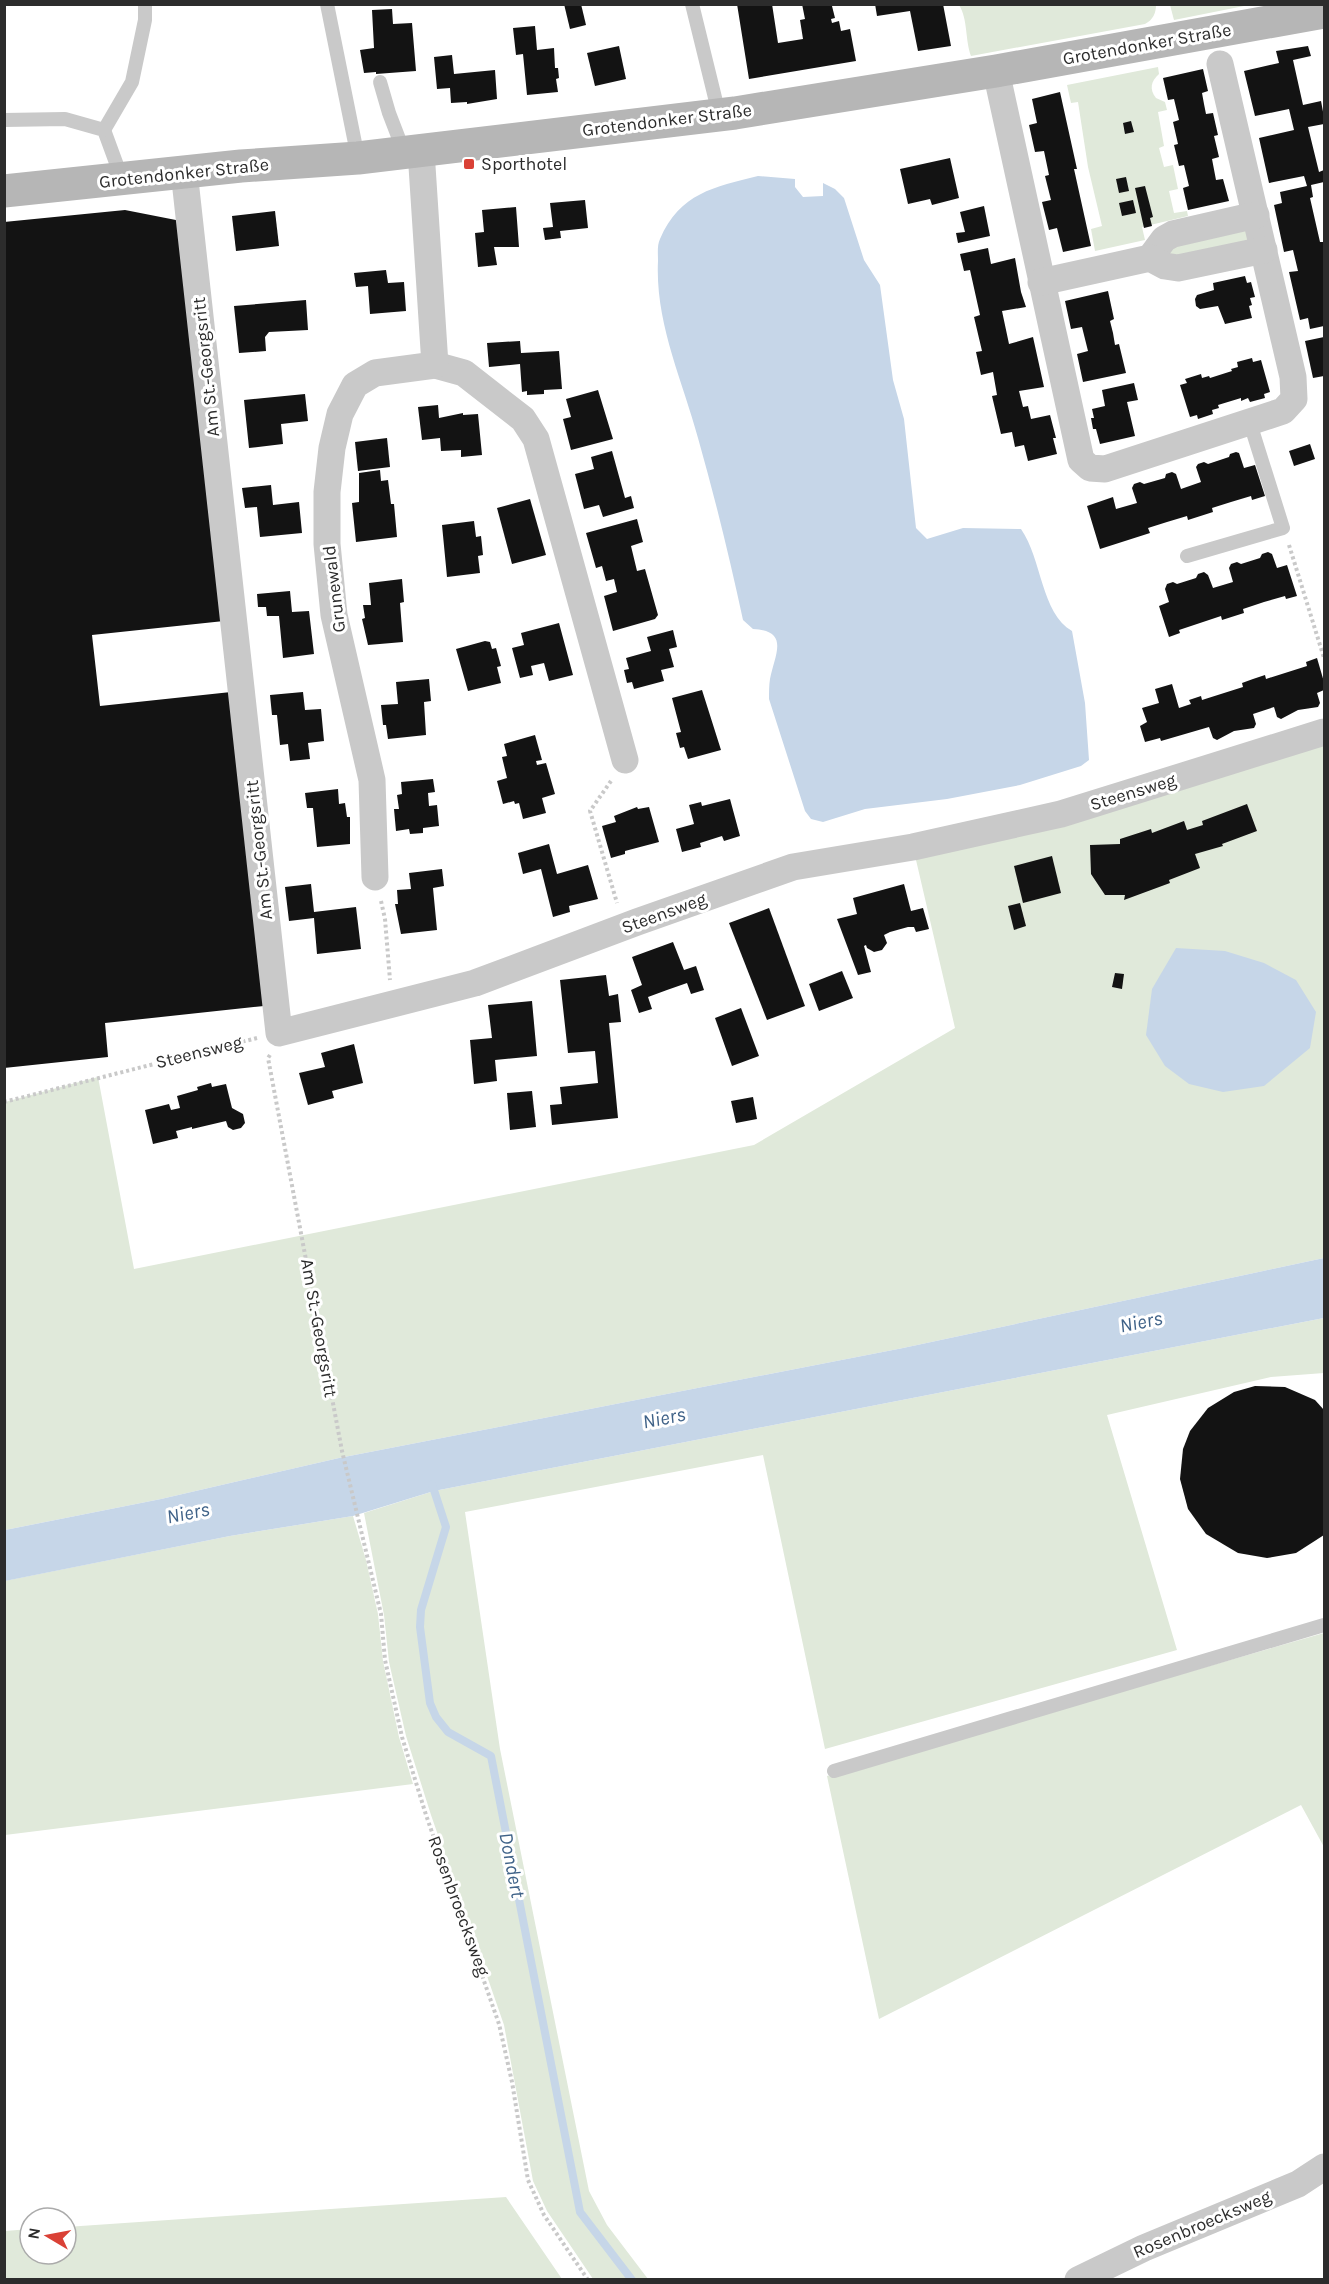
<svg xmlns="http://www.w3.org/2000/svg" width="1329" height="2284" font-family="Karla,sans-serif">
	<rect width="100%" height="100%" fill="#fff"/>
	<g fill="#e0e9da">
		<path d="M959,5h197c0,8 -3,15 -11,19l-174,32c-6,-16 -3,-37 -12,-51z"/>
		<polygon points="1170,5 1170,4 1249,5 1174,20"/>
		<path d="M1158,67l1,7c-8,7 -10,15 -3,24l9,4 2,8 -9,2 6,34 -5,2 5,19 9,-2 5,24 -9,2 5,22 13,-2 1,5 -46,11 3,13 -50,11 -4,-22 11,-3 -14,-59 -10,-65 -7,1 -4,-18z"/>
		<polygon points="1246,229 1249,242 1169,257 1169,246"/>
		<polygon points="1324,732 1324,1258 903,1348 339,1458 161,1499 5,1530 5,1102 98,1077 134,1269 754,1145 955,1028 913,847"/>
		<polygon points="1324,1318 1324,1373 1271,1377 1107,1415 1177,1650 825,1749 763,1455 465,1512 500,1749 589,2191 607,2225 648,2279 593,2279 547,2211 533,2181 504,2025 431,1815 406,1736 389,1662 384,1615 364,1513 434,1491"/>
		<polygon points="353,1516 366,1560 378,1614 383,1661 399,1737 413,1784 5,1835 4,1581 230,1536"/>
		<polygon points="1324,1633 1324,1847 1301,1805 879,2019 827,1776"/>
		<polygon points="506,2197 562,2279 5,2279 5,2231 30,2229 30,2254 66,2254 66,2227"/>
	</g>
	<g fill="#c6d6e8">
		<path d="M758,176l37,3v8l8,10 20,-1v-13l12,6 9,9 20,62 16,25 13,95 11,39 12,109 11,11 36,-11 58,1c21,30 20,84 51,102l13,72 4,57 -8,6 -61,19 -73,14 -82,10 -42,13 -12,-3 -6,-8 -36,-112c0,-7 0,-14 1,-20 5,-25 20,-48 -17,-50l-10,-9c-13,-61 -28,-122 -45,-182 -16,-59 -43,-115 -40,-177 0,-7 -1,-16 2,-22 20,-46 54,-52 98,-63z"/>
		<polygon points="1176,948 1225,951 1264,963 1296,980 1316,1012 1310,1048 1264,1086 1223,1092 1189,1084 1165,1066 1146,1035 1152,989"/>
		<polygon points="1324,1258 1324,1318 434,1491 353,1516 230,1536 5,1581 5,1530 161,1499 339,1458 903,1348"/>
	</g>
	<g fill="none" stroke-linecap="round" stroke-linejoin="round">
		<polyline stroke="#c6d6e8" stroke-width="8" points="432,1484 446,1527 421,1610 420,1627 430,1703 436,1717 448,1732 491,1756 580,2212 632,2280"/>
	</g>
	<g fill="#131313">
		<polygon points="564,4 581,4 586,25 570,29"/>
		<polygon points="737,4 772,4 778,43 803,39 800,20 805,19 802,4 837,4 832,6 835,18 831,19 832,23 839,21 841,31 850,29 856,61 749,79"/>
		<polygon points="875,4 943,4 951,46 918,51 910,11 877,16"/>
		<polygon points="392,9 393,24 412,23 416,71 376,74 376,72 364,73 360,50 374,48 372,10"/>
		<polygon points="535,26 537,50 554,48 555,68 558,68 559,78 556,79 558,92 527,95 523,54 516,55 513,28"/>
		<polygon points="619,46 626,79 595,86 587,53"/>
		<polygon points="1308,46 1311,56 1293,60 1303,105 1321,101 1324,117 1324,124 1308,127 1319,172 1324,170 1324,182 1311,185 1313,197 1310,198 1320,242 1324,242 1324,326 1310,329 1308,318 1300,320 1289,272 1298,271 1293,250 1284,252 1274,205 1282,203 1280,192 1307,186 1304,176 1269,183 1259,138 1294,130 1289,109 1255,116 1244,71 1279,63 1276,51"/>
		<polygon points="452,55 454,74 495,70 497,99 467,104 467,102 451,103 450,88 437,89 434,57"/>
		<polygon points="1203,69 1208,91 1202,93 1204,104 1206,114 1213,113 1218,135 1214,136 1219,157 1212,159 1216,180 1223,179 1229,201 1188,210 1183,188 1189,186 1184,165 1179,166 1174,145 1178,144 1173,122 1179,120 1174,99 1168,100 1163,78"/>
		<polygon points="1060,92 1077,169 1074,169 1091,246 1063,252 1057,228 1049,230 1042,202 1051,200 1045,176 1049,175 1044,151 1035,152 1029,125 1037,123 1032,99"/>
		<polygon points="1131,121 1134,132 1125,134 1123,123"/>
		<polygon points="950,158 959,198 932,205 930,199 908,204 900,169"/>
		<polygon points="1126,177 1129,191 1119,193 1116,179"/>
		<polygon points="1145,186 1153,217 1150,218 1152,226 1144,228 1135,188"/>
		<polygon points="585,200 588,228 560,231 561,238 545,240 543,228 553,227 550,203"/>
		<polygon points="1133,200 1136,213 1122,216 1119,203"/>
		<polygon points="984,206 990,236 958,243 956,233 965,232 960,212"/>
		<polygon points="516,207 519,247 494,247 497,265 478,267 475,233 484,232 482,210"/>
		<polygon points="125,210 181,221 224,621 92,635 100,706 231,692 264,1006 105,1023 108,1057 4,1068 4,222"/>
		<polygon points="275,211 279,246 236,251 232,216"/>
		<polygon points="988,248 991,264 1015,258 1021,292 1026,307 1002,311 1009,344 1033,337 1044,387 1019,391 1023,407 1028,406 1031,419 1050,415 1056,438 1053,438 1057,454 1028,461 1024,445 1015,447 1012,432 1001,434 992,396 997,395 993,372 981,375 976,352 982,351 974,317 980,315 970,270 964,271 960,254"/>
		<polygon points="386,270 388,283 404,282 406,311 370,314 368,286 356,287 354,273"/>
		<polygon points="1245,276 1247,283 1251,282 1255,297 1250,298 1252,305 1249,306 1252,318 1225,324 1218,306 1200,309 1196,306 1195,299 1197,295 1214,290 1213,283"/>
		<polygon points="1108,291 1114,319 1110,321 1113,333 1115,345 1119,344 1126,373 1083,382 1077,354 1088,351 1082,327 1071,329 1065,301"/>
		<polygon points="306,300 308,330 269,332 265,337 266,351 239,353 234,306"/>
		<polygon points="1324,337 1324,376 1313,378 1305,341"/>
		<polygon points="520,341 521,353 559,351 562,389 544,390 544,394 527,395 527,391 522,392 520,364 489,367 487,343"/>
		<polygon points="1252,358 1253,362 1261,360 1270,392 1264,394 1265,398 1250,402 1248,398 1241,401 1241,398 1218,405 1219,408 1212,410 1213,414 1198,419 1197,415 1190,417 1180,385 1187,383 1185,379 1201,374 1202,378 1209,376 1210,378 1232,371 1231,369 1238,367 1237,362"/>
		<polygon points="1134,383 1138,400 1127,402 1135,436 1100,444 1096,429 1093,429 1091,418 1094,418 1092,409 1105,406 1102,390"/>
		<polygon points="598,390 613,439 571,450 563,419 571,417 566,399"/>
		<polygon points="305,394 308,421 281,424 283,444 249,448 244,400"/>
		<polygon points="438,405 439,418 463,413 463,415 478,414 482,455 461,457 461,450 441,451 440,438 422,440 418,407"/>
		<polygon points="387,438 390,467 358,471 355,442"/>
		<polygon points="1310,444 1315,459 1294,466 1289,451"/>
		<polygon points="612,451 625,498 631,496 634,508 603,517 599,505 584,509 575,474 594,469 591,457"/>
		<polygon points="1236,452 1239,453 1244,468 1255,465 1265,496 1252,500 1251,496 1231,502 1212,508 1213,512 1188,520 1187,516 1167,522 1148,528 1150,533 1100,549 1087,506 1113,497 1116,509 1137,503 1132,488 1134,484 1140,482 1144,484 1165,478 1166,474 1172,472 1176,474 1181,489 1201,482 1196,467 1198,464 1204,462 1208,464 1229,457 1230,454"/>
		<polygon points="380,470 381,481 388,480 391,504 394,504 397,537 356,542 352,503 359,502 359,473"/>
		<polygon points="271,485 273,505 299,502 302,533 260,537 257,507 245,508 242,488"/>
		<polygon points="530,499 546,555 512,564 497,508"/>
		<polygon points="637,519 643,542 631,546 637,571 645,569 658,615 655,619 613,631 604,596 617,592 614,579 606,581 602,566 596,568 586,533"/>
		<polygon points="474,521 476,537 481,536 483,555 478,556 480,573 447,577 442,525"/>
		<polygon points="1268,552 1272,554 1277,568 1287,565 1297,596 1286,599 1285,596 1264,602 1243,609 1244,613 1222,620 1221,616 1179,630 1180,633 1169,637 1159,606 1169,602 1165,589 1167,584 1173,582 1177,584 1196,578 1198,574 1204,572 1208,575 1213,588 1233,582 1229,568 1231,564 1237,562 1241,564 1260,558 1262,554"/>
		<polygon points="402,579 404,602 400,603 403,642 368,645 362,619 365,618 363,605 371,605 369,583"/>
		<polygon points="290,591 292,612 309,611 314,654 283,658 279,616 267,616 266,607 258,607 257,594"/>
		<polygon points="559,623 573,675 549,681 544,663 531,666 533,675 520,678 512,648 524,645 521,633"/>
		<polygon points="673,630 677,647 669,649 674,667 661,670 664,681 634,689 632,682 627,683 624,670 629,669 626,658 651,651 647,637"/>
		<polygon points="485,641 490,642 492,649 496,648 501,666 497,667 501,683 468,691 456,649"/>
		<polygon points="1317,658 1324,682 1324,690 1317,693 1320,703 1318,707 1298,710 1281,719 1277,717 1274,707 1253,714 1256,724 1254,728 1234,731 1217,740 1213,738 1209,727 1161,741 1160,738 1145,742 1140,726 1147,722 1142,708 1159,703 1155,689 1172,684 1179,708 1191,704 1189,700 1201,696 1202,700 1243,687 1242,683 1253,679 1265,675 1266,679 1307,666 1306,662"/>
		<polygon points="429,679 431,701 424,702 426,735 388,739 386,725 383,725 381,705 398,704 396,682"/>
		<polygon points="702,690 721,750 688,759 684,747 680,748 676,733 681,732 672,698"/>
		<polygon points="303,692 305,710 321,709 324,741 308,743 310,759 290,761 288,744 280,745 277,715 272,715 270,695"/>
		<polygon points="535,735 542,760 536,761 537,765 546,763 555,794 542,798 546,813 523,819 519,803 515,804 514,801 503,804 497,781 507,778 502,757 507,756 504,744"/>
		<polygon points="433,779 435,792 428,793 429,806 437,805 439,826 423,828 423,833 410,834 409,829 396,831 394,809 399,809 397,795 402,794 401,782"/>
		<polygon points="338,789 339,804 345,803 347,817 350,817 350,844 317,847 313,808 307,808 305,793"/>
		<polygon points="730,799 740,836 724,841 722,836 700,843 701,847 682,852 676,829 694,824 689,805 701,802 702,806"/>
		<polygon points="1247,804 1257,831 1222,844 1223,846 1195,854 1200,868 1169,880 1170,883 1124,900 1125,895 1105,895 1091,874 1090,845 1120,844 1120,839 1151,829 1152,833 1184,821 1187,830 1203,825 1202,821"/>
		<polygon points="637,807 638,809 649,807 659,842 625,851 625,854 611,858 602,826 616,822 614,816"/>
		<polygon points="549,844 557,874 588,865 598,899 569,906 570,912 553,917 541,869 523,874 518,853"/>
		<polygon points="1052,856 1061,893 1023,903 1014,866"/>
		<polygon points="442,869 444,886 433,888 437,930 401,934 395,904 398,904 397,890 411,889 409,873"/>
		<polygon points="311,884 314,912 356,907 361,949 317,954 314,918 289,921 285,887"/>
		<polygon points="904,884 911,911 923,908 929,929 916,932 914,927 908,927 890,932 884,935 887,943 882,950 874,952 867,948 866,945 864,946 871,972 858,975 837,919 857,914 853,898"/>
		<polygon points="1020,903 1026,926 1014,930 1008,906"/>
		<polygon points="769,908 805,1006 767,1020 729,923"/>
		<polygon points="673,942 684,970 696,966 704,990 691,994 687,983 667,990 648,997 652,1009 639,1013 631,990 642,985 632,957"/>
		<polygon points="842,971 853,998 819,1011 809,984"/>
		<polygon points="1115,973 1124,974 1122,989 1112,987"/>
		<polygon points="606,975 609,996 618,994 621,1022 609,1023 618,1118 552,1125 550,1105 562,1104 560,1087 598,1083 595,1051 568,1053 560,980"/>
		<polygon points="532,1001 537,1056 495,1060 497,1081 474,1084 470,1040 492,1038 488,1005"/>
		<polygon points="741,1008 759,1056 732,1066 715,1018"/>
		<polygon points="354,1044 363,1083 332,1091 334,1098 308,1105 299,1073 325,1067 321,1053"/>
		<polygon points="211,1083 212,1087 226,1084 232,1108 243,1114 245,1123 241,1128 233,1130 228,1127 226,1121 192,1129 192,1127 176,1131 178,1138 153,1144 145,1110 169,1104 171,1110 180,1108 177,1096 198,1090 197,1087"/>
		<polygon points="532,1091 536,1127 510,1130 507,1093"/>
		<polygon points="753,1097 757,1119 736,1123 731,1101"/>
		<polygon points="1255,1386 1285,1387 1315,1400 1324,1410 1324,1535 1296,1553 1267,1558 1238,1553 1206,1534 1188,1509 1180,1479 1183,1449 1190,1431 1208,1408 1234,1392"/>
	</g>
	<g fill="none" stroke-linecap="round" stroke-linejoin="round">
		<g stroke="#c9c9c9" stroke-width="4" stroke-dasharray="3 3" stroke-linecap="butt">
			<polyline points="1289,545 1324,658"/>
			<polyline points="611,781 590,811 617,903"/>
			<polyline points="381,901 385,919 390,980"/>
			<polyline points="270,1055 268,1058 342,1451 381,1614 385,1660 402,1737 426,1815 499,2024 512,2082 528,2180 544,2215 588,2280"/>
			<polyline points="4,1102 257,1038"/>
		</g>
		<g stroke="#c9c9c9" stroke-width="14">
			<polyline points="327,4 358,158"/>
			<polyline points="692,4 719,114"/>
			<polyline points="380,82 389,113 404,152"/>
			<polyline points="4,120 65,119 104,130 122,179"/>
			<polyline points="104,130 132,82 145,20 145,4"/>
			<polyline points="1187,556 1283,528 1250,423"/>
			<polyline points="834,1771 1324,1625"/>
		</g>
		<g stroke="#c9c9c9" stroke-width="27">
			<polyline points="996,71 1081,460 1090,468 1105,469 1283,411 1294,399 1293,377 1220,64"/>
			<polyline points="184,171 279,1033 475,983 637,922 793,867 913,847 1061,814 1324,732"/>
			<polyline points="1150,258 1164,239 1173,234 1256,215"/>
			<polyline points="1041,282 1150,258 1165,266 1178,268 1264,250"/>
			<polyline points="435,365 464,373 523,419 536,439 625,760"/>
			<polyline points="375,877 372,780 334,615 327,544 327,492 332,448 340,414 355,385 375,373 435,365 421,151"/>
			<polyline points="1078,2280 1144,2248 1298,2184 1324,2167"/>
		</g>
		<polyline stroke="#b6b6b6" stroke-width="33" points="4,191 241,166 358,158 735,113 996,71 1324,12"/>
	</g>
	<rect fill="#da4136" stroke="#fff" stroke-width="2" x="463" y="158" width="12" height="12" rx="3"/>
	<g text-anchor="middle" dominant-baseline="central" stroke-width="6" stroke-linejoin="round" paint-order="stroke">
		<g font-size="18" fill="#2c2c2c" stroke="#fff">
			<text transform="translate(1147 44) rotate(-10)">Grotendonker Straße</text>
			<text transform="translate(667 120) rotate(-7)">Grotendonker Straße</text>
			<text transform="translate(184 173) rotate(-6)">Grotendonker Straße</text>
			<text transform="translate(206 367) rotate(-96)">Am St.-Georgsritt</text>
			<text transform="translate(334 589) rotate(-97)">Grunewald</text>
			<text transform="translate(1133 792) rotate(-17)">Steensweg</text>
			<text transform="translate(259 850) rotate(-96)">Am St.-Georgsritt</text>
			<text transform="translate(664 913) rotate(-20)">Steensweg</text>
			<text transform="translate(199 1052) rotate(-14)">Steensweg</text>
			<text transform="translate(319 1328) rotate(80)">Am St.-Georgsritt</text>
			<text transform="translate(459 1906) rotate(70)">Rosenbroecksweg</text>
			<text transform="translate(1202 2224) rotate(-23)">Rosenbroecksweg</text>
		</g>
		<g font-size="18" fill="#2c2c2c" stroke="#fff" text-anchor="start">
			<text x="481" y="164">Sporthotel</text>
		</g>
		<g font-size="20" font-style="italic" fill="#3f6288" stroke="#fff">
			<text transform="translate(1141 1322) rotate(-11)">Niers</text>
			<text transform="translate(664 1418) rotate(-11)">Niers</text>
			<text transform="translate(188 1513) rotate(-11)">Niers</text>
			<text transform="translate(512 1865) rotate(79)">Dondert</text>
		</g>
	</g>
	<rect width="1329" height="2284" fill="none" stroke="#2c2c2c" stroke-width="12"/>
	<g transform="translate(48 2236) rotate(280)"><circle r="28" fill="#ffffff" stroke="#ababab" stroke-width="1.5"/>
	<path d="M0-4.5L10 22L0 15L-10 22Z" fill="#da4136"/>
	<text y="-9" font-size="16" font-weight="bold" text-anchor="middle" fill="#2c2c2c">N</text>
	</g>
</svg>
